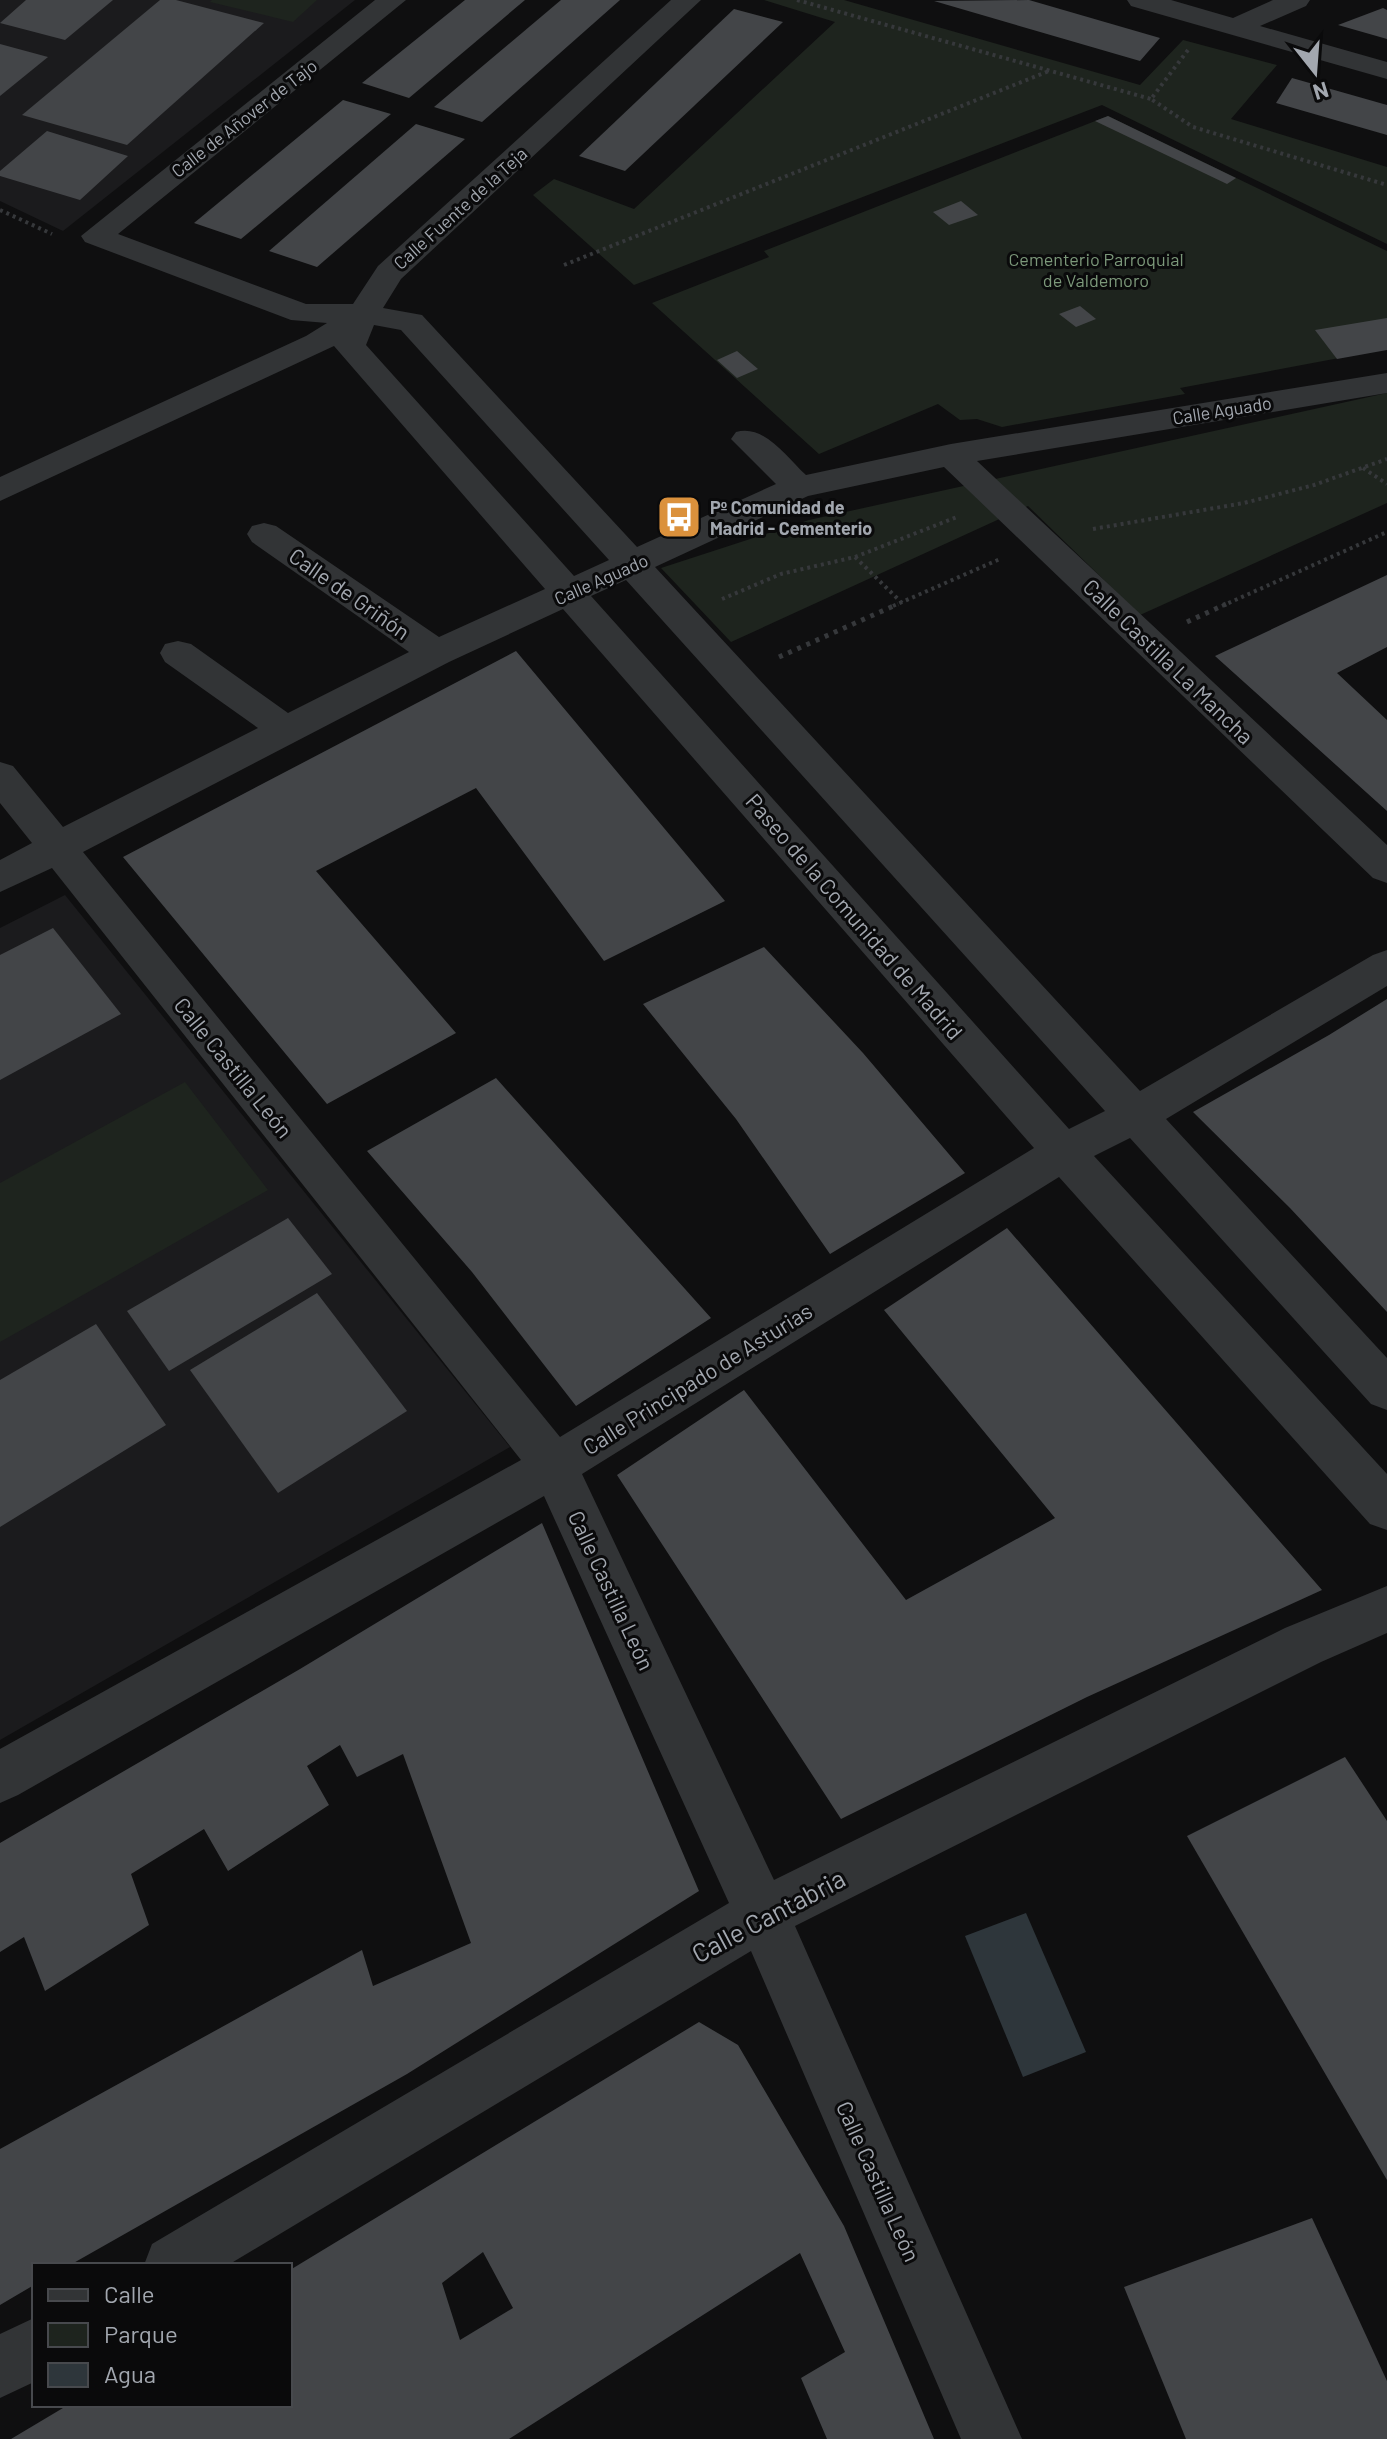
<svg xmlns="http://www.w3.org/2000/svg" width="1387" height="2439" font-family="Barlow,sans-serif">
	<rect width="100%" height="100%" fill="#0f0f10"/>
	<g fill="#1b1b1d">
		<polygon points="0,0 355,0 63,231 0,201"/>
		<polygon points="65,895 510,1447 0,1740 0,928"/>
	</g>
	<g fill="#1e241e">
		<polygon points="212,0 317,0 293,22 210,2"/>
		<polygon points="764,0 844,0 1140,85 1183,40 1277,65 1231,119 1387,167 1387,244 1102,105 634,285 533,195 554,179 634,209 835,22"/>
		<polygon points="1108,116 1387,251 1387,349 1180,388 1185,394 1002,427 977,419 960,420 938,404 819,454 652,303 769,257 764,251"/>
		<polygon points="1387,393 1387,503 1140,615 1028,506 731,642 661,568 809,520"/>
		<polygon points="185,1082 268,1190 0,1342 0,1183"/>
	</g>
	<polygon fill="#2e363b" points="1026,1913 1086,2052 1023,2077 965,1936"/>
	<g fill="#434548" fill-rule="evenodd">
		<polygon points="26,0 113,0 65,40 0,23"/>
		<polygon points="160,0 176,0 264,23 127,145 22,115"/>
		<polygon points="465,0 525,0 409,98 362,83"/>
		<polygon points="561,0 620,0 482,122 434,107"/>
		<polygon points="1029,0 1160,38 1140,61 934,1"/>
		<polygon points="1383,8 1387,10 1387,39 1338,25"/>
		<polygon points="734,9 783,22 625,171 579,156"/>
		<polygon points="0,44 48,57 0,96"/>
		<polygon points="1292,78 1387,105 1387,135 1276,103"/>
		<polygon points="343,100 391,114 241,239 194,223"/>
		<polygon points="1108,116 1236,178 1227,184 1095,121"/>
		<polygon points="416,124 465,139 317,267 269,251"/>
		<polygon points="47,131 128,156 80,200 0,176 0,171"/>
		<polygon points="961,201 978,215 949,225 933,212"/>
		<polygon points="1080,306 1096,319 1076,327 1059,314"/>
		<polygon points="1387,318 1387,350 1337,359 1315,330"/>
		<polygon points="737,351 758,369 737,378 717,360"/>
		<polygon points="1387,575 1387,647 1337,673 1387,720 1387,811 1215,656"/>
		<polygon points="516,651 725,901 604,961 476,788 316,871 456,1033 327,1104 123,857"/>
		<polygon points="53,928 121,1014 0,1080 0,955"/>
		<polygon points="764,947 863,1053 965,1173 830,1254 736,1119 643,1004"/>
		<polygon points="1387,999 1387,1312 1290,1208 1193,1112 1329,1035"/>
		<polygon points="496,1078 711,1318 576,1406 472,1272 367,1151"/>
		<polygon points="288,1218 332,1274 169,1371 127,1311"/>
		<polygon points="1007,1228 1322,1590 1087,1697 841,1819 617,1475 744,1390 906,1600 1055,1518 884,1310"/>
		<polygon points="317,1293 407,1411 278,1493 190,1370"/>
		<polygon points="96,1324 166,1425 0,1527 0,1380"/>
		<polygon points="542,1523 699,1891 407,2074 70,2265 34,2265 34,2285 0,2305 0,2149 362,1950 373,1986 471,1943 403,1754 357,1777 340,1745 307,1766 329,1805 228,1871 204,1829 131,1874 149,1925 45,1991 24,1937 0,1952 0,1843 300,1669"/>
		<polygon points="1345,1757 1387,1821 1387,2180 1187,1836"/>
		<path d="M699,2022l39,23 106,181 90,213h-107l-26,-61 44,-26 -45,-99 -291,186h-498l57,-34h222v-135zM483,2252l30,56 -53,32 -18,-57z"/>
		<polygon points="1312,2218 1387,2381 1387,2439 1186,2439 1124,2287"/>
	</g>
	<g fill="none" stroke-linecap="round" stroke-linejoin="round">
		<g stroke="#36383b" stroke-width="4" stroke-dasharray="3 4" stroke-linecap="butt">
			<polyline points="797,0 1151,99"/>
			<polyline points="1188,50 1151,99 1193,127 1387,185"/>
			<polyline points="0,210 52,234"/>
			<polyline points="564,265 1049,71"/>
			<polyline points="1363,468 1387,484"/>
			<polyline points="1093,529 1244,503 1314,485 1387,459"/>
			<polyline points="855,557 902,603"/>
			<polyline points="722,599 781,574 855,557 957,517"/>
			<polyline points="893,606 1000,559"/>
			<polyline points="1222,606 1387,532"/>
		</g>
		<g stroke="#36383b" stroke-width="5" stroke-dasharray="4 6" stroke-linecap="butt">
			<polyline points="1187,622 1226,604"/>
			<polyline points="779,657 898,604"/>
		</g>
		<g fill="#323436" fill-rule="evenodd">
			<path d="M375,0h31l-288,234 188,70h47l25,-38 293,-266h30l-300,279 -18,29 39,7 215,232 139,-63 -45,-45 5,-7c29,-8 50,25 70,43l145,-31 436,-71v20l-410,68 410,384v38l-14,-5 -429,-411 -136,29 -153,71 485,524 233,-136 14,-5v36l-221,133 221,239v52l-16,-6 -241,-266 -36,18 293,318v56l-17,-6 -311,-347 -477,297 192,406 511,-252 102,-42v47l-66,29 -526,264 227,513h-61l-210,-488 -523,314h-84l8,-21 577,-341 -185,-407 -526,299 -18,8v-54l521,-289 -469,-592 -52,24v-32l32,-17 -32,-40v-41l13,4 50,61 195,-99 -93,-66 -5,-9 5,-9 13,-3 13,3 97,69 121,-61 -157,-110 -5,-8 5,-8 12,-3 12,3 163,111 106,-48 -211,-243 -334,155v-24l306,-141 21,-13 -36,-3 -206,-78 -4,-6zM374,325l27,5 208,230 -35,16 -208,-231zM626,580l479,531 -36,18 -478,-533zM563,609l471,539 -474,289 -477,-585 366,-190z"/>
			<polygon points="1127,0 1171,0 1233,18 1273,0 1310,0 1306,6 1260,26 1387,62 1387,79 1131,6"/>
			<polygon points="34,2318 34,2382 0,2398 0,2334"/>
		</g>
	</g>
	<defs>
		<g id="bus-square" transform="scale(2.3)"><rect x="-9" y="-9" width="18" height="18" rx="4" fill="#db913c" stroke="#0a0a0b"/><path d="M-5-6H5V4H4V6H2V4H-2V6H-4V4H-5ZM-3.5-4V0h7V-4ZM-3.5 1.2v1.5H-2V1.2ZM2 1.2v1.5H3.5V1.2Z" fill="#fff"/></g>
	</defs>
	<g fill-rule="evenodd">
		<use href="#bus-square" x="679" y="517"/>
	</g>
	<g text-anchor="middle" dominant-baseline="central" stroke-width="6" stroke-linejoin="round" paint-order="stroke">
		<g font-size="18" fill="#a2a7af" stroke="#0a0a0b">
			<text transform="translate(244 118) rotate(-38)">Calle de Añover de Tajo</text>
			<text transform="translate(460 208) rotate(-42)">Calle Fuente de la Teja</text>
			<text transform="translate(1222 410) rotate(-9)">Calle Aguado</text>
			<text transform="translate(601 579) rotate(-24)">Calle Aguado</text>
		</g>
		<g font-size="18" fill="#7c987a" stroke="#0a0a0b">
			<text x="1096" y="259">Cementerio Parroquial<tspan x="1096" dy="21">de Valdemoro</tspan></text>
		</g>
		<g font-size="18" font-weight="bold" fill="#a2a7af" stroke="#0a0a0b" text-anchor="start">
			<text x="710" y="507">Pº Comunidad de<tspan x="710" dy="21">Madrid - Cementerio</tspan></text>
		</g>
		<g font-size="22" fill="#a2a7af" stroke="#0a0a0b">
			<text transform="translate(350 593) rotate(35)">Calle de Griñón</text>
			<text transform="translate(1169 661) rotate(44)">Calle Castilla La Mancha</text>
			<text transform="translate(855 916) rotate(49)">Paseo de la Comunidad de Madrid</text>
			<text transform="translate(234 1067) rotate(51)">Calle Castilla León</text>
			<text transform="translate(697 1378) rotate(-32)">Calle Principado de Asturias</text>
			<text transform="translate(612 1590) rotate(65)">Calle Castilla León</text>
			<text transform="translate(879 2181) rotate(66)">Calle Castilla León</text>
		</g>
		<g font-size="26" fill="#a2a7af" stroke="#0a0a0b">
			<text transform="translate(768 1915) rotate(-28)">Calle Cantabria</text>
		</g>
	</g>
	<rect x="32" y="2263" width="260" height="144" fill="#0a0a0b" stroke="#47494d" stroke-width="2"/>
	<rect x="48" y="2289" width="40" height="12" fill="#323436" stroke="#47494d" stroke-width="2"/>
	<text x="104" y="2303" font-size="24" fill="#a2a7af">Calle</text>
	<rect x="48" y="2323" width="40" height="24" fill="#1e241e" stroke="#47494d" stroke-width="2"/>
	<text x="104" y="2343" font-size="24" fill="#a2a7af">Parque</text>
	<rect x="48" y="2363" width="40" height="24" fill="#2e363b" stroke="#47494d" stroke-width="2"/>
	<text x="104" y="2383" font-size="24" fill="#a2a7af">Agua</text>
	<g transform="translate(1315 72) rotate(163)" stroke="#0a0a0b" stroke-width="6" paint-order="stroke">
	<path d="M0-6L14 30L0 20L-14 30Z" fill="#a2a7af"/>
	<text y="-12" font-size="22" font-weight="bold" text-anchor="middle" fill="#a2a7af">N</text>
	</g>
</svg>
